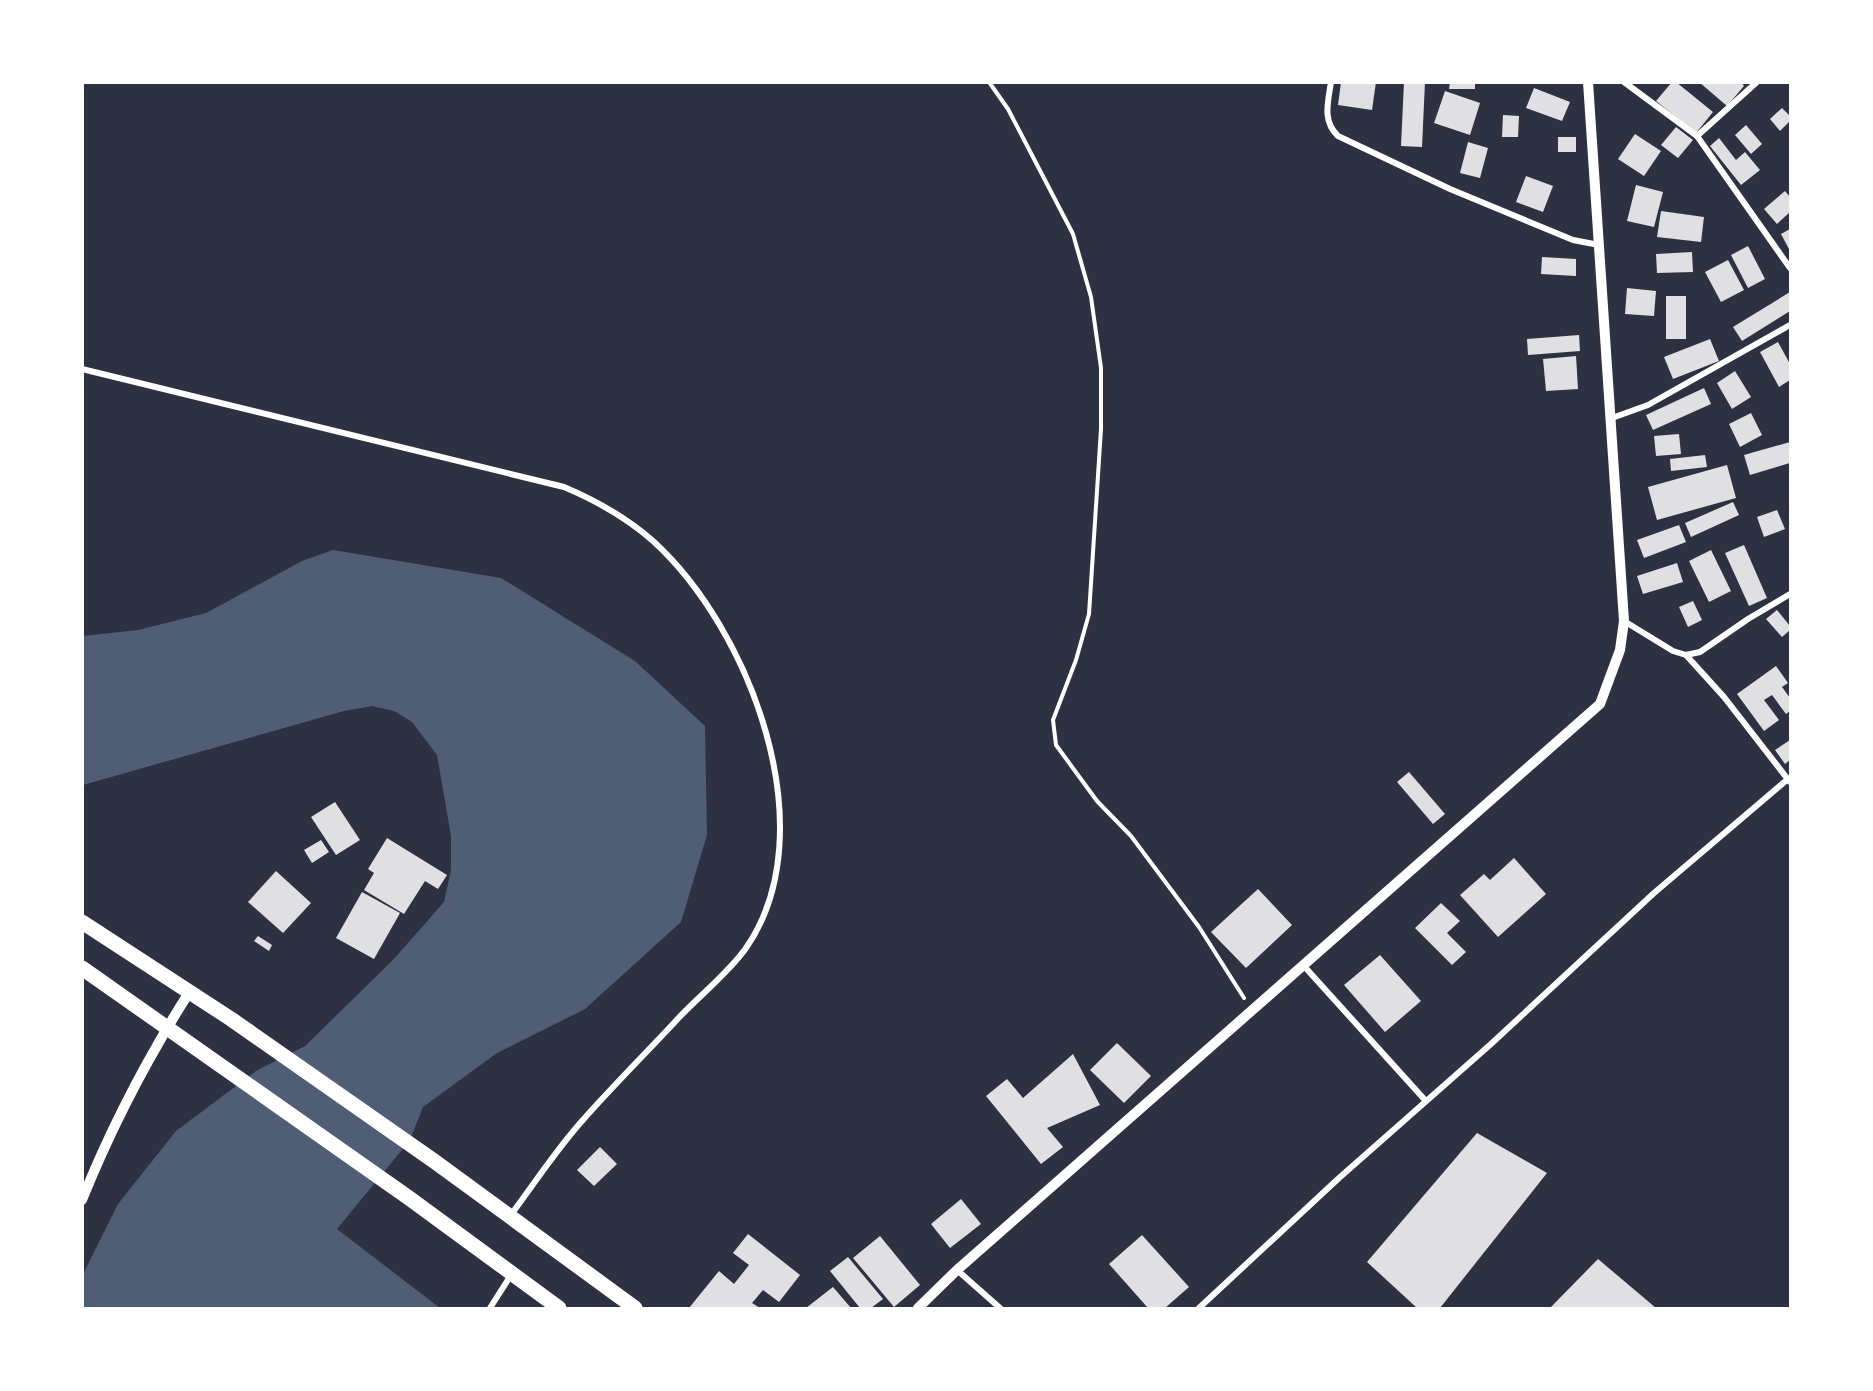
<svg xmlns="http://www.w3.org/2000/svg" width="1873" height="1391" font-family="'Roboto Condensed',sans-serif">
	<rect width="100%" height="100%" fill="#2d3142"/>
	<polygon fill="#4f5d75" points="333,550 501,578 635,661 705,726 707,835 681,922 585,1009 497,1053 423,1107 410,1140 337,1229 440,1308 82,1308 83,1274 118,1204 176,1131 256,1071 305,1046 393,960 444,902 451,870 451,836 437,755 412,722 394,711 372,706 344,711 83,785 83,636 138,630 206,613 302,561"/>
	<g fill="#e0e0e3">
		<polygon points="1341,82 1376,82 1372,110 1338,105"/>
		<polygon points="1404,82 1425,82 1422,147 1401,146"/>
		<polygon points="1450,82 1475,82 1475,89 1449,89"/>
		<polygon points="1672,82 1676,82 1713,112 1696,133 1656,101"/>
		<polygon points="1699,82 1741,82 1744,86 1727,106"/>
		<polygon points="1534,88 1570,102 1562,121 1526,108"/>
		<polygon points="1445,91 1480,103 1470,135 1434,123"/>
		<polygon points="1782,108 1790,116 1790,121 1780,131 1770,119"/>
		<polygon points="1503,115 1519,116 1518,137 1502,137"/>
		<polygon points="1746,125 1762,144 1751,154 1735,135"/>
		<polygon points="1676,127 1693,140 1678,158 1661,145"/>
		<polygon points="1635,134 1661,151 1644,176 1618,159"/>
		<rect x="1558" y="137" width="18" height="15"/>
		<polygon points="1719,138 1736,160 1745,152 1760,170 1741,185 1710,146"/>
		<polygon points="1468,142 1488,148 1480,178 1460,173"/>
		<polygon points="1526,176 1553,186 1543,212 1516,202"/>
		<polygon points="1636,185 1663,192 1654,227 1627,221"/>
		<polygon points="1785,191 1790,197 1790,212 1777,224 1764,209"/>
		<polygon points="1661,211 1704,217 1701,242 1657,237"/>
		<polygon points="1790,229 1790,251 1781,234"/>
		<polygon points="1748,246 1765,279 1748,288 1731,255"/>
		<polygon points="1692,252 1693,272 1657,273 1656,254"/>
		<polygon points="1542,257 1576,259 1576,276 1541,274"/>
		<polygon points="1728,260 1744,290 1721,302 1705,272"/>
		<polygon points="1627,288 1656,291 1654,316 1625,314"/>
		<polygon points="1790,292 1790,311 1742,341 1733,327"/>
		<rect x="1666" y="296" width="20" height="43"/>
		<polygon points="1579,335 1580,351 1528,355 1527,339"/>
		<polygon points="1710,339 1719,361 1673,379 1664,357"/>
		<polygon points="1778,342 1790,364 1790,380 1779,387 1760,352"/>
		<polygon points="1576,356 1578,389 1546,391 1543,359"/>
		<polygon points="1735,371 1751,397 1732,409 1717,383"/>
		<polygon points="1704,388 1711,404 1653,430 1646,415"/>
		<polygon points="1751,413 1762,435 1740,447 1729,424"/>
		<polygon points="1679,434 1681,454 1656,456 1654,436"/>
		<polygon points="1790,442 1790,463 1750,475 1744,455"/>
		<polygon points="1705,455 1707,467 1671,471 1670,459"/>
		<polygon points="1727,465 1736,498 1657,520 1648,487"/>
		<polygon points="1733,502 1739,515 1691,537 1685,523"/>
		<polygon points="1777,510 1785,529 1764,537 1757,517"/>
		<polygon points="1679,525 1686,542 1644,558 1637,540"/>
		<polygon points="1744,545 1767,598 1749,606 1725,553"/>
		<polygon points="1711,550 1731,591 1709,602 1689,561"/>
		<polygon points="1677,563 1683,582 1643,594 1637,576"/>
		<polygon points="1693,601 1702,620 1688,627 1679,607"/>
		<polygon points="1777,610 1790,626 1790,630 1782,637 1766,619"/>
		<polygon points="1776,666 1788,683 1782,687 1790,698 1790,711 1786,714 1772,695 1764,700 1779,720 1764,731 1737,694"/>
		<polygon points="1790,740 1790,760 1785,764 1775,750"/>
		<polygon points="1409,772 1445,814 1433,824 1397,782"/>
		<polygon points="335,802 360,840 336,855 311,817"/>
		<polygon points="387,838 447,875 438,889 425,881 404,914 364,890 374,873 368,869"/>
		<polygon points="321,840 329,852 312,863 304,850"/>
		<polygon points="1514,858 1546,894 1498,937 1460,895 1484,874 1490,880"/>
		<polygon points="276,871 311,903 283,933 248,902"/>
		<polygon points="1258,889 1292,925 1246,968 1211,932"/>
		<polygon points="362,892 400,913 374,959 336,938"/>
		<polygon points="1441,903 1460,921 1447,933 1466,952 1452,965 1415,928"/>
		<polygon points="258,936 272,945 269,951 254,941"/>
		<polygon points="1380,955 1421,1001 1385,1032 1344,985"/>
		<polygon points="1117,1043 1151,1076 1124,1103 1090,1070"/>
		<polygon points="1073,1054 1100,1105 1047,1128 1063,1147 1041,1164 986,1096 1007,1079 1023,1098"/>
		<polygon points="1477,1133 1547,1173 1440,1308 1417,1308 1367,1262"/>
		<polygon points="600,1147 617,1164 594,1186 577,1170"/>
		<polygon points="961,1199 981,1224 950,1248 931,1224"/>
		<polygon points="748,1234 800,1275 779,1302 763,1290 752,1303 760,1308 689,1308 719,1271 734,1284 749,1265 733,1253"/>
		<polygon points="1142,1235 1189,1287 1165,1308 1148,1308 1109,1264"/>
		<polygon points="880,1236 920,1285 894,1307 853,1258"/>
		<polygon points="848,1257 883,1299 871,1308 860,1308 830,1271"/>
		<polygon points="1598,1259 1656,1308 1550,1308"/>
		<polygon points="833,1287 851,1308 806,1308"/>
	</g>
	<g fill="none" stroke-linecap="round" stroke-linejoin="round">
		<polyline stroke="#fff" stroke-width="4" points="989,82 1008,109 1073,234 1091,297 1101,368 1101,429 1089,614 1076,660 1053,720 1056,745 1097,801 1131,836 1199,927 1244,998"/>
		<g stroke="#fff" stroke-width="6">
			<path d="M1331,82c-3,20 -9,39 7,54l112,53 123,51 26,5"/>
			<polyline points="1624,82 1697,136 1790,268"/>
			<polyline points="1697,136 1757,82"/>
			<path d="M82,369l482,118c33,14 62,30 89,54 97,88 174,290 93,407 -18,26 -52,52 -73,76 -30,32 -62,64 -91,97 -26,29 -48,63 -72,95"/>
			<polyline points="1612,418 1648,405 1790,325"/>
			<polyline points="1624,621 1673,651 1686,655 1700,652 1748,619 1790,594"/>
			<polyline points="1686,655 1724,697 1790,782"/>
			<polyline points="1303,965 1425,1100"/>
			<polyline points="957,1270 1000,1308"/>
			<polyline points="490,1308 511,1275"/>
			<polyline points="1199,1308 1339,1178 1491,1044 1654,893 1788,779"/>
		</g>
		<g stroke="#fff" stroke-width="10">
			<path d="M82,1200c29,-72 66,-143 108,-209"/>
			<polyline points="918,1308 957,1270 1600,704 1620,650 1624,621 1588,82"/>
		</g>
		<g stroke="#fff" stroke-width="15">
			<polyline points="82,922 231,1019 434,1161 635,1308"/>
			<polyline points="82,968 409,1198 559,1308"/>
		</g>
	</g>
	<rect width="1873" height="1391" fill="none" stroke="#ffffff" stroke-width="168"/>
</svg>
